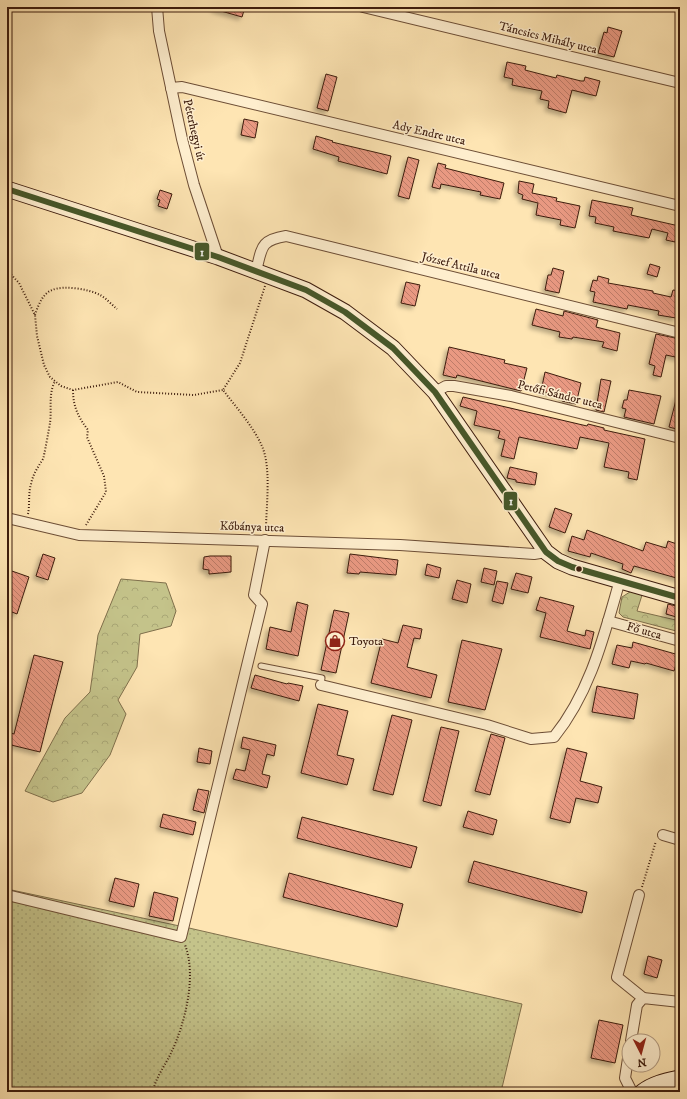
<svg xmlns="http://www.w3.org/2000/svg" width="687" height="1099" font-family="'IM FELL DW Pica',serif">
	<defs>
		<pattern id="grass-dots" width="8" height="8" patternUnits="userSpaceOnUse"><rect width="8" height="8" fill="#c4c38a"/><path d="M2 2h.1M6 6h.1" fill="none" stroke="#a9a776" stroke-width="1.8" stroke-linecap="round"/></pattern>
		<pattern id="forest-crowns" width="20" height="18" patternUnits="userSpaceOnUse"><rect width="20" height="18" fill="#c4c38a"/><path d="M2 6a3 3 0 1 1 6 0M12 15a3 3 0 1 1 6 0" fill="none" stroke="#a9a776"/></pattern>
		<pattern id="building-back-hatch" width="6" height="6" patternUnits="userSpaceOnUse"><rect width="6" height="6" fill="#e99982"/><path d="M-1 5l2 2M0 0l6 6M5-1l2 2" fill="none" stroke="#be7c69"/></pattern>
		<filter id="shadow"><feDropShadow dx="-3" dy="3" stdDeviation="2" flood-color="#0004"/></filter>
	</defs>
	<rect width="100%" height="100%" fill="#fee5b3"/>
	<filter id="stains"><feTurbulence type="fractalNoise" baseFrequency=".005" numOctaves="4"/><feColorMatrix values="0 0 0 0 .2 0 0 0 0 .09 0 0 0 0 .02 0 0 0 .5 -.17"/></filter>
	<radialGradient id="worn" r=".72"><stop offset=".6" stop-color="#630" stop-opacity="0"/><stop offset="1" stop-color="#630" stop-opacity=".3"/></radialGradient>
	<polygon fill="url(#grass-dots)" stroke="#80704c" points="7,889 189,928 522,1004 501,1092 7,1092"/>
	<g fill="url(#forest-crowns)" stroke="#80704c">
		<polygon points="121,579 166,583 176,611 171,626 140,634 137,667 118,700 126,714 110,755 82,793 53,802 25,791 65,718 90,692 98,635"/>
		<polygon points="633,590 643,592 637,611 680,621 680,632 623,617 619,613 622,597"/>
	</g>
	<g fill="url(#building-back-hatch)" stroke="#3d1c0d" filter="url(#shadow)">
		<polygon points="214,7 245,7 242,17 214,9"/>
		<polygon points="608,27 622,31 614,57 598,53 604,32 607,33"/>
		<polygon points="507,62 526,66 525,70 556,78 557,75 581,81 584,81 585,77 600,81 596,96 572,90 566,113 548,108 549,101 540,99 542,91 512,85 513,79 504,77"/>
		<polygon points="326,74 337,77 328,111 317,108"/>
		<polygon points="244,119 258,122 255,138 241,135"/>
		<polygon points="316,136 333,141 332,142 391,156 387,174 338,161 339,157 313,149"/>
		<polygon points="408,157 419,160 409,199 398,196"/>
		<polygon points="438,163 446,165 445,168 504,183 500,199 480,195 481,192 441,184 440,189 432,187"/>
		<polygon points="519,181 534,184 532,193 557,198 556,201 580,206 575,228 560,225 561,220 536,215 538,203 522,199 523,195 518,193"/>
		<polygon points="160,190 172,194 167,209 158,206 160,200 157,199"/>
		<polygon points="592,200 633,208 631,215 679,226 675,242 666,240 668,233 652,229 649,238 613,231 614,227 595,223 596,217 589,216"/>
		<polygon points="650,264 660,267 657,277 647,274"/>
		<polygon points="553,268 564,271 559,293 545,290 548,275 551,275"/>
		<polygon points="598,276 609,279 608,283 653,291 653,293 671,297 673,290 680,291 676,318 658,315 659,311 628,305 627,309 593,302 595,292 590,291 593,280 597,281"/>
		<polygon points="406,282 420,285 415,306 401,303"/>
		<polygon points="536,309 563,316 564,311 598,320 596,327 620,333 617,351 602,347 604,342 573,337 572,339 559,337 560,332 532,325"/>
		<polygon points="656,334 680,339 680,358 666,355 661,377 653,375 655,366 649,364"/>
		<polygon points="449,347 505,360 504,363 527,368 521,391 457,375 456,378 443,375"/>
		<polygon points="545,372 581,383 576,404 562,401 563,396 541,391"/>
		<polygon points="601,379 611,381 604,412 596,410"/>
		<polygon points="629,390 661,396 654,424 624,417 626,409 622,408 624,400 627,400"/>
		<polygon points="677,396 680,396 680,430 669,427"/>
		<polygon points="463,397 587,426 588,424 604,428 604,430 645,439 637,480 628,478 629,472 604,467 609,443 580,437 577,449 519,437 514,459 501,456 505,440 498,438 500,431 474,425 477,411 460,406"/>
		<polygon points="510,467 537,473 535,485 516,482 516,480 507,478"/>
		<polygon points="555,508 572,514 565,533 549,527"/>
		<polygon points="587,530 643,551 646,542 666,548 668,541 680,545 680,579 634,566 631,573 622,569 623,564 591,553 590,557 568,551 572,536 584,540"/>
		<polygon points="43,554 55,558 48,580 36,576"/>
		<polygon points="350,554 398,560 396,575 360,572 359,574 347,573"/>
		<polygon points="210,556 231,556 231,572 209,574 209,570 203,569 204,557"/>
		<polygon points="427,564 441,568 439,578 425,575"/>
		<polygon points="484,568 497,571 494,585 481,582"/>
		<polygon points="9,570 29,577 17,614 7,610 7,574"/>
		<polygon points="516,573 532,577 528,593 511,589"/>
		<polygon points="457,580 471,584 467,603 452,599"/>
		<polygon points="497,581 508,583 503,604 492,601"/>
		<polygon points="540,597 574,606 567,631 585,636 586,630 594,632 590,649 540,637 546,613 536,610"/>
		<polygon points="297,602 308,605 298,656 266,649 270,627 291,632"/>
		<polygon points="668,604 680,607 680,618 666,614"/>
		<polygon points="334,610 349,613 336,673 321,670"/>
		<polygon points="403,625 422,629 420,639 414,638 407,667 437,675 431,698 371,683 382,639 398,643"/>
		<polygon points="462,640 502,649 485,710 448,702"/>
		<polygon points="633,642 679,655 674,671 646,663 645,664 631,661 629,668 612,664 617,645 632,648"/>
		<polygon points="34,655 63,662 40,752 7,744 7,732 14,734"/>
		<polygon points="255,675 287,684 288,683 303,686 299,701 251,688"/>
		<polygon points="597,686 638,694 634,719 592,712"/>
		<polygon points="318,704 348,711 337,755 354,759 347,785 301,773"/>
		<polygon points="392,715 412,720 393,795 373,790"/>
		<polygon points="441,727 459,731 441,806 423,801"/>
		<polygon points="491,734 505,738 490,795 475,791"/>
		<polygon points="243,737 276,745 274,756 267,754 262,774 270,776 267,788 233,779 236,769 245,771 250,750 241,748"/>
		<polygon points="199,748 212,751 210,764 197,762"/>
		<polygon points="567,748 587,753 580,781 602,787 598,803 576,798 570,823 550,818"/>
		<polygon points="198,789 209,791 204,813 193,810"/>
		<polygon points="468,811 497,820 493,835 463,827"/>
		<polygon points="163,814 196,822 193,835 160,827"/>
		<polygon points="302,817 417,847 411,868 297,838"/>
		<polygon points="474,861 587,892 582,913 468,882"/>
		<polygon points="289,873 403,904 397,927 283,897"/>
		<polygon points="115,878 139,884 134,907 109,901"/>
		<polygon points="154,892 178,898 173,921 149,916"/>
		<polygon points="648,956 662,960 657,978 644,974"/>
		<polygon points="599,1020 623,1025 615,1063 591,1058"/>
	</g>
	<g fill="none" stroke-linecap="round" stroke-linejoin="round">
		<g stroke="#6d4e36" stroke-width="7">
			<polyline id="lane" points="261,666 322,678 321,685"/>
		</g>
		<g stroke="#6d4e36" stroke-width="12">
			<g id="street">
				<polyline points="157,7 159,31 182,139 194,185 218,257"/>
				<polyline points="363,7 680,83"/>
				<polyline points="171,88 182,87 680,206"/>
				<path d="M256,271c6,-23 4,-31 30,-35l394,97"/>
				<polyline points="435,392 446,386 454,386 511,396 680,438"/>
				<polyline points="7,518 79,535 400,545 534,554 546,552"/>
				<polyline points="608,621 680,641"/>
				<path d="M321,685l166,40 44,14 23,-2c37,-46 50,-102 66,-157"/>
				<polyline points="663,835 680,840"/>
				<polyline points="7,895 181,937 262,604 254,595 265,540"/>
				<polyline points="639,895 617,977 643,998"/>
				<polyline points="631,1041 637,1005 643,998 680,1002"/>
				<polyline points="629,1052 625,1078 632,1092"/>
			</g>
		</g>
		<g stroke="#3d1c0d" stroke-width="17">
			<g id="secondary">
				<polyline points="7,189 218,257 306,290 345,312 393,348 435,392 546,552 558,561 572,567 680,598"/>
				<path d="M642,1092c12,-9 24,-11 38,-14"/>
			</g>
		</g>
		<g stroke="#3d1c0d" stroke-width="2" stroke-dasharray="1 2" stroke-linecap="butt">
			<polyline points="7,270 19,283 35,315 37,336 44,365 50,377 61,386 73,390 118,382 137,392 194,395 223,390"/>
			<path d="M265,286l-25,77 -17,27c13,17 29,35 38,54 11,22 5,62 5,86"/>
			<path d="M35,315c3,-9 7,-21 17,-25 12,-5 37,-1 48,5 6,3 12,10 17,14"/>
			<path d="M73,390c0,16 5,27 15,40l-1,7 17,39 2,16 -20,33"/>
			<path d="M28,514c2,-10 0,-20 3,-30 2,-10 7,-17 12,-25 1,-2 6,-30 7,-36 2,-14 -2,-28 5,-42"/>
			<polyline points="642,887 656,841"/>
			<path d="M153,1092c2,-14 12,-26 18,-39 14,-29 26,-77 14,-108"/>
		</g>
		<use href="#lane" stroke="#feeece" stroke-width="5"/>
		<use href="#street" stroke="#feeece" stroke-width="10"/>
		<use href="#secondary" stroke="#feeece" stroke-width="15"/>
		<g stroke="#feeece" stroke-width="9">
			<polyline id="bus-1" points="7,189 218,257 306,290 345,312 393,348 435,392 546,552 558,561 572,567 680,598"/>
		</g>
		<use href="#bus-1" stroke="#465729" stroke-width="6"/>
	</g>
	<defs>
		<g id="shop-ring" transform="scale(1)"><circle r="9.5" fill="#feeece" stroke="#8f2418" stroke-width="1.5"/><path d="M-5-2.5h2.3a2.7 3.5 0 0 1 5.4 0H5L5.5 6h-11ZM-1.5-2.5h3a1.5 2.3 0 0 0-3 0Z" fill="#8f2418"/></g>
	</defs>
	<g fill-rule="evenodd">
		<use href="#shop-ring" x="335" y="641"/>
	</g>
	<circle fill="#3d1c0d" stroke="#feeece" stroke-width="1.5" cx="579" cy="569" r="3.5"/>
	<g text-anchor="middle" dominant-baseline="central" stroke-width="3" stroke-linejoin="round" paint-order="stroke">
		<g font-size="12" fill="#3d1c0d" stroke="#feeece">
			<text transform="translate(548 38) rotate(14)">Táncsics Mihály utca</text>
			<text transform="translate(194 130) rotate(77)">Péterhegyi út</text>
			<text transform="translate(429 133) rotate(13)">Ady Endre utca</text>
			<text transform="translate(461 266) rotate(14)">József Attila utca</text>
			<text transform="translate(560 395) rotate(14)">Petőfi Sándor utca</text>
			<text transform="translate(252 527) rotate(2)">Kőbánya utca</text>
			<text transform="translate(644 631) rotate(16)">Fő utca</text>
		</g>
		<g font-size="12" fill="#3d1c0d" stroke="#feeece" text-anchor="start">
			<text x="349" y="641">Toyota</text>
		</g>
	</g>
	<g stroke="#feeece" stroke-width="1.5">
		<rect x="194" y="242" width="16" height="19" rx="4" fill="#465729"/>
		<rect x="503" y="491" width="15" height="20" rx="4" fill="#465729"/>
	</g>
	<g font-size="11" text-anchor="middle" font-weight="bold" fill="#fff">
		<text x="202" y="256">1</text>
		<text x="511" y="505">1</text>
	</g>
	<rect width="687" height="1099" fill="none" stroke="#fee5b3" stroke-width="24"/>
	<rect x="8" y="8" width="671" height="1083" fill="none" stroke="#3d1c0d" stroke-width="2"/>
	<rect x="12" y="12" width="663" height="1075" fill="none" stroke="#3d1c0d"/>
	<g transform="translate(641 1053) rotate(174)"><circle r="19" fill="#feeece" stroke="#b19a81"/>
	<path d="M0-3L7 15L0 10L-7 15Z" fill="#8f2418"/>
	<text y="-6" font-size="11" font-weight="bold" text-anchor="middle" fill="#3d1c0d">N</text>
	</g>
	<rect width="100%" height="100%" filter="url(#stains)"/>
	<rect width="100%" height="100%" fill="url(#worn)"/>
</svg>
